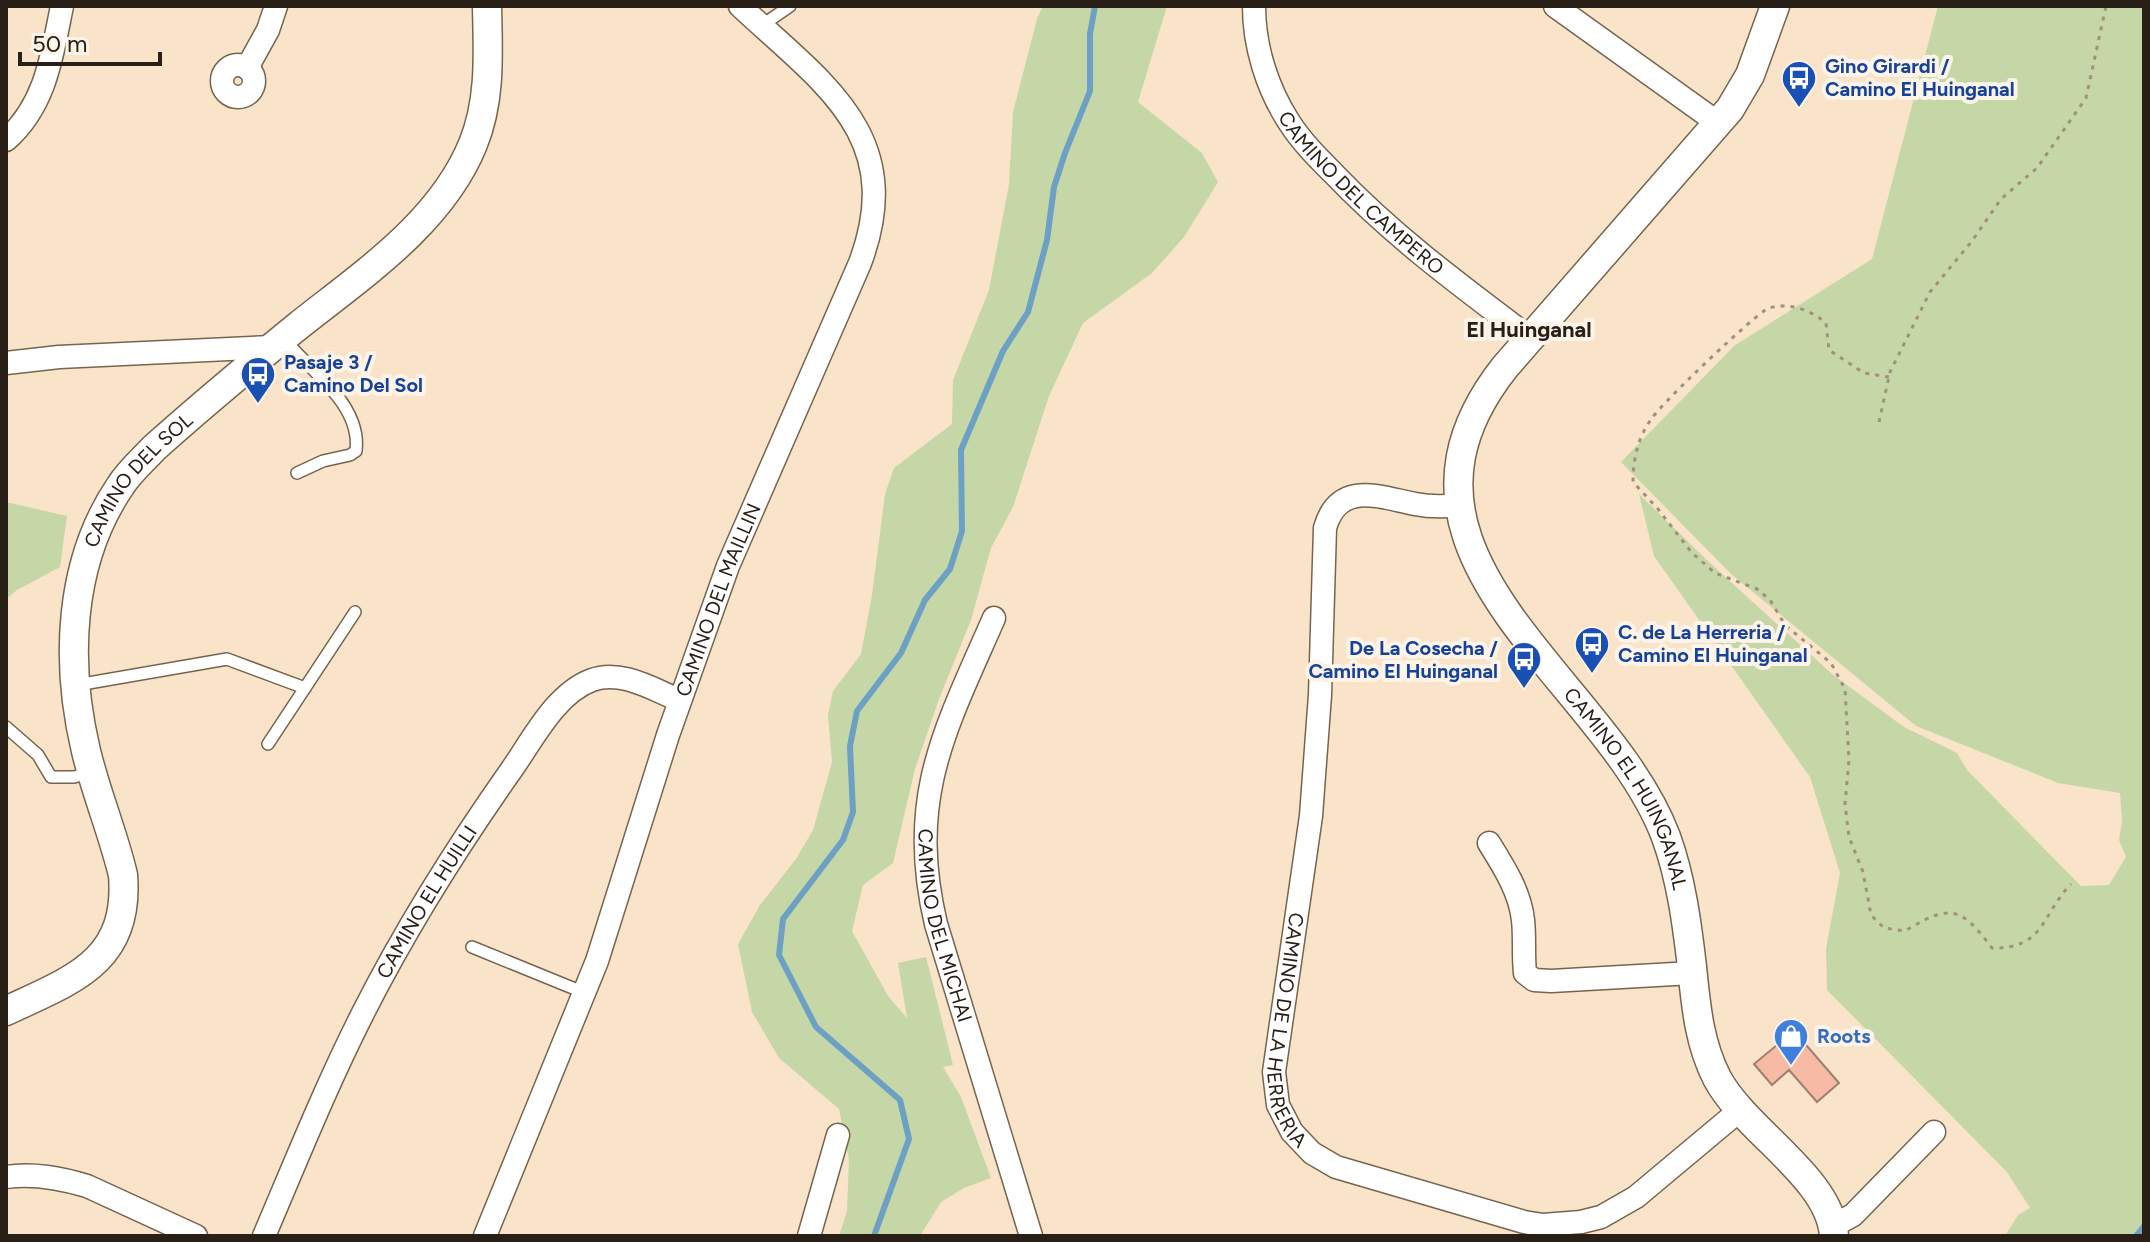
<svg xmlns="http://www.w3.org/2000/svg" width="2150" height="1242" font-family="Figtree,sans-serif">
	<rect width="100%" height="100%" fill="#f9e4c9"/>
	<g fill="#c5d7a7">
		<polygon points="1043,6 1167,6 1138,102 1202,153 1218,182 1184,237 1152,273 1083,323 1049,396 1013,507 991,548 971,620 939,699 915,769 893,863 863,885 852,931 888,996 907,1018 898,963 926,957 953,1065 943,1067 961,1097 991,1178 964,1188 941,1202 920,1236 839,1236 847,1211 849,1160 839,1109 779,1058 752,1012 738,944 760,905 796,859 813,830 832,762 828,715 833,691 861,654 872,595 885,494 894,468 952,424 953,380 989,290 1009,184 1013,112 1037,19"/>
		<polygon points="1938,6 2144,6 2144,1236 2005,1236 2018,1215 2030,1208 2007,1172 1827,990 1826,949 1840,873 1810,777 1654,556 1639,494 1710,563 1832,674 1904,727 1957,753 1967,770 2081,886 2109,885 2126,857 2119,840 2122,821 2120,793 2058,783 1916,726 1731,574 1621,462 1734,346 1872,259"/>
		<polygon points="6,502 67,516 60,567 17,590 6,599"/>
	</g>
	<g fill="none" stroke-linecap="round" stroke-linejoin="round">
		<g stroke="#6ca0c4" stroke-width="6">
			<polyline points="874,1236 909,1139 900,1100 816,1027 779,955 783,919 843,840 853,812 850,746 857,711 901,653 925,600 950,569 962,531 961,450 1003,351 1028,312 1047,240 1054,187 1065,153 1090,91 1090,34 1095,6"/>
			<polyline points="2136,1236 2144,1226"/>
		</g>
	</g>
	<polygon fill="#f7baa5" stroke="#9e7f74" stroke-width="2" points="1794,1031 1839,1083 1817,1102 1789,1070 1772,1085 1754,1064"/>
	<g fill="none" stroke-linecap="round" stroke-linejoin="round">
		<g stroke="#77644e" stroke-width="14">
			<g id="service">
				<polyline points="761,26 790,6"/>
				<path d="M283,338c26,32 79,66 73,113l-6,4 -27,6 -26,12"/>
				<polyline points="77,685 227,659 305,688"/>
				<polyline points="6,727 38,755 51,777 74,777 89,773"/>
				<polyline points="268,744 355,612"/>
				<polyline points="472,947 585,993"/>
			</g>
		</g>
		<g stroke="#77644e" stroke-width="25">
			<g id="minor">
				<path id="s1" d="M1254,6c0,40 13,82 35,116 12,19 28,35 44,51 60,63 128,113 197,165"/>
				<polyline points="1555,6 1718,123"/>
				<circle cx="238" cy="81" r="16"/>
				<polyline points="247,68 268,30 276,6"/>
				<path d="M6,140c40,-35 46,-85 56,-134"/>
				<polyline points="6,363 59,357 272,347"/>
				<path id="s2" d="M1459,505c-15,2 -29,2 -44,-1 -36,-7 -76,-24 -90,24l-5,167 -9,121 -37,256 4,33 14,27 20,21 24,14 188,55 19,3 38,-3 20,-5 35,-20 104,-87"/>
				<path id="s3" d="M994,618c-49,112 -88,180 -58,306l95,312"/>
				<path d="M1489,843c15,24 31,49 34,77 2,18 0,35 2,53l9,7 17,1 141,-8"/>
				<path d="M6,1177c28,-4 54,1 81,9l109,50"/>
				<polyline points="1833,1226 1853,1215 1934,1132"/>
				<path id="s4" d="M264,1236c32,-75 62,-150 99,-223 43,-85 94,-166 149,-244 21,-30 44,-76 80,-89 29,-11 62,10 87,20"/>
				<path id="s5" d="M485,1236l112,-275 71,-226 60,-169 132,-303c48,-128 -38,-180 -120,-257"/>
				<polyline points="809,1236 838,1135"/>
			</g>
		</g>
		<g stroke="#77644e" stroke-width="31">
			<g id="tertiary">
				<path id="s6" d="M1775,6l-25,69 -20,34 -225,258c-149,188 101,310 161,470 15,41 21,87 26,130 4,39 7,76 25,111 28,53 114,100 117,158"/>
				<path id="s7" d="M6,1011c66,-31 124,-49 117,-136 -10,-42 -27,-82 -37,-124 -21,-88 -18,-189 35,-266 9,-14 22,-25 33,-37 47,-42 95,-82 144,-122 64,-51 143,-103 175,-182 18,-44 15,-91 14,-138"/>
			</g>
		</g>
		<g stroke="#a0917d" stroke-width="3" stroke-dasharray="4 6" stroke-linecap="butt">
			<path d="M1889,377l-25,-4 -35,-23 -3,-27c-15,-13 -37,-21 -57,-15 -12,4 -108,96 -117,110 -14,19 -19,41 -19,64l25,27 34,44 23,20 42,16 13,11 15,25 46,38 14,26 4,71 -4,44 4,33 14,35 8,43 13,13 21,3c46,-28 56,-24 87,17 53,1 49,-33 79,-64"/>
			<polyline points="1879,422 1890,372 1930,292 1972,241 2001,199 2037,168 2086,98 2106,6"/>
		</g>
		<use href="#service" stroke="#fff" stroke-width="11"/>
		<use href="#minor" stroke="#fff" stroke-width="22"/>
		<use href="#tertiary" stroke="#fff" stroke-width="28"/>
	</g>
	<defs>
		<g id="bus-pin" transform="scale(1.8)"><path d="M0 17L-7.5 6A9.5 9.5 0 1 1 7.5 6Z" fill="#1a4fb4" stroke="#fcf3e9"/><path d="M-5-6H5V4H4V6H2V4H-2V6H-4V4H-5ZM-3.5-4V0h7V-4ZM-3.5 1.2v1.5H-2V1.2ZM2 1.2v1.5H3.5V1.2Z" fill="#fff"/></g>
		<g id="shop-pin" transform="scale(1.8)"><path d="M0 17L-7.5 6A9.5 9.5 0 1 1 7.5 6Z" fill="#3f7fe0" stroke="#fcf3e9"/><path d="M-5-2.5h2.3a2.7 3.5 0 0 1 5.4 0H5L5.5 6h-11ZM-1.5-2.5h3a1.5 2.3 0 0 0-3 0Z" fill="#fff"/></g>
	</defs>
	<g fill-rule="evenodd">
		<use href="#bus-pin" x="1799" y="78"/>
		<use href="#bus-pin" x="258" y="374"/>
		<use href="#bus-pin" x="1592" y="644"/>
		<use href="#bus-pin" x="1524" y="659"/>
		<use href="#shop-pin" x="1791" y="1036"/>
	</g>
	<g text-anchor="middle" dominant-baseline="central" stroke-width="8" stroke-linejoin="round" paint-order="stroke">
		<g font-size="20" font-weight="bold" fill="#164399" stroke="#fcf3e9" text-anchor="start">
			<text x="1825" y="66">Gino Girardi /<tspan x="1825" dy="23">Camino El Huinganal</tspan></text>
			<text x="284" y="362">Pasaje 3 /<tspan x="284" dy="23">Camino Del Sol</tspan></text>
			<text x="1618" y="632">C. de La Herreria /<tspan x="1618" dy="23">Camino El Huinganal</tspan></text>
			<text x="1498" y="648" text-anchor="end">De La Cosecha /<tspan x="1498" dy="23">Camino El Huinganal</tspan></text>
		</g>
		<g font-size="20" fill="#282016" stroke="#fcf3e9">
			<text stroke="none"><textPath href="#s1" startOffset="224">CAMINO DEL CAMPERO</textPath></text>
			<text stroke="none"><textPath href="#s7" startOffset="616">CAMINO DEL SOL</textPath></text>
			<text stroke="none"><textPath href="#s5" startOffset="678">CAMINO DEL MAILLIN</textPath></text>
			<text stroke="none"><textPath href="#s6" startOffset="938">CAMINO EL HUINGANAL</textPath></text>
			<text stroke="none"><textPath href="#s4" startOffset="372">CAMINO EL HUILLI</textPath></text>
			<text stroke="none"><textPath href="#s3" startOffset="322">CAMINO DEL MICHAI</textPath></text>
			<text stroke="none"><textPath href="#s2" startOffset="658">CAMINO DE LA HERRERIA</textPath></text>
		</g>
		<g font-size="20" font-weight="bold" fill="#366cbe" stroke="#fcf3e9" text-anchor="start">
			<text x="1817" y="1036">Roots</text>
		</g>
		<g font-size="22" font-weight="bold" fill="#282016" stroke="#fcf3e9">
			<text x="1529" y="329">El Huinganal</text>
		</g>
	</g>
	<rect width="2150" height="1242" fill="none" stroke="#282016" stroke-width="16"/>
	<path d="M20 52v12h140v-12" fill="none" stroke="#282016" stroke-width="4"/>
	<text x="32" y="52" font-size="24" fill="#282016" stroke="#fcf3e9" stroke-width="6" paint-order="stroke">50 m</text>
</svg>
